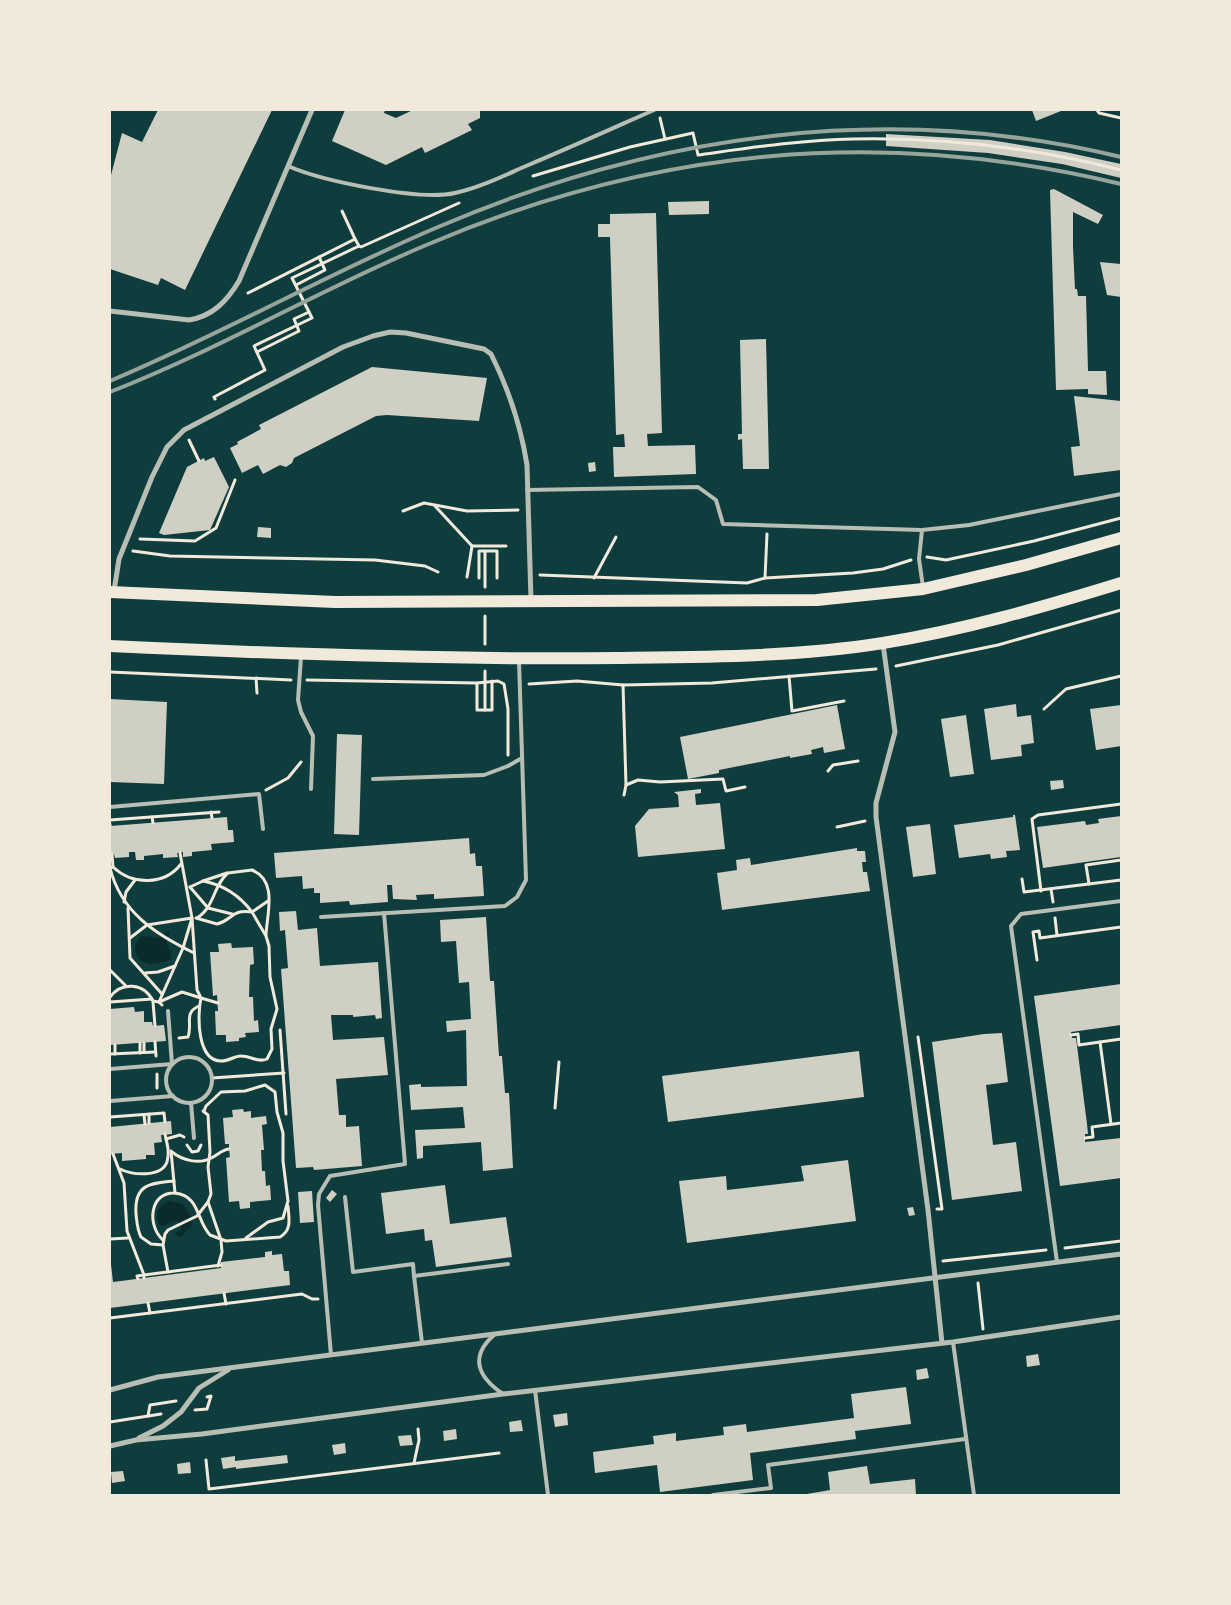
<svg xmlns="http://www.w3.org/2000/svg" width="1231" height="1605" font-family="'Libre Baskerville',serif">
	<rect width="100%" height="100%" fill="#0f3d3e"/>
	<g fill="#0a2a2b">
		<path d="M168,931l2,1 -4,10 5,11v6c-7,3 -16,6 -24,4 -14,-3 -15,-20 -5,-27l18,2z"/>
		<path d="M169,1201l14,3 8,13 1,9 -12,11 -5,-3 6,-5v-5l-5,-4 -12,6 -5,-1c-4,-11 -2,-19 10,-24z"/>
	</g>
	<g fill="#cfcfc3">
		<polygon points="158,110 272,110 185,290 161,278 158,285 110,269 110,179 122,133 142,142"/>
		<polygon points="345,110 385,110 384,113 396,118 413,110 480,110 480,118 468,124 472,130 425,153 422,147 386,165 332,141"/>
		<polygon points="1032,110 1060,110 1061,111 1036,121"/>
		<polygon points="886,134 990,140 1065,152 1121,164 1121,178 1062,164 988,153 886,146"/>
		<polygon points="1054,189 1103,215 1098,224 1073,212 1073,247 1075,289 1077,289 1078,296 1086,296 1088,371 1106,371 1107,395 1088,394 1088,389 1056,390 1050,190"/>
		<polygon points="709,201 709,214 669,215 668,202"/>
		<polygon points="656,213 662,433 647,434 648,446 695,445 696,474 614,477 613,447 625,447 624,434 616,435 610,237 598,237 598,224 610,224 610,214"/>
		<polygon points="1100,262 1121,264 1121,297 1107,295"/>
		<polygon points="766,339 769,469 743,469 742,439 738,440 738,434 742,434 740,340"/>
		<polygon points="372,367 487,378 479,421 387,415 376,416 294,458 292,463 286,467 280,465 263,474 258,465 242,473 230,448 238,444 237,442 261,429 259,425"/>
		<polygon points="1074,396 1121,401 1121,470 1074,476 1071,447 1080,446"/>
		<polygon points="214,457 229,487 210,530 164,535 159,533 187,467 204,458 205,461"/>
		<polygon points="595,462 596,471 589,472 588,463"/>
		<polygon points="258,527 271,528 271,538 257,537"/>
		<polygon points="110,699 167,702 164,784 110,782"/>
		<polygon points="1016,704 1017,717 1031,715 1034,743 1021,745 1022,756 991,760 984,709"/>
		<polygon points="837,705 845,749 824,753 823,747 811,750 812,754 790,758 790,756 719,770 719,773 688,779 680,737"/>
		<polygon points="1121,705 1121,746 1096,750 1090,709"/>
		<polygon points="966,715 974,774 950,777 941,719"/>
		<polygon points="337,734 362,735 359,835 334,834"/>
		<polygon points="1063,780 1064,788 1051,790 1050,781"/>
		<polygon points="701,789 701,793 695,794 696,805 720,803 725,849 638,857 635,826 649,809 679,807 678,795 674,792"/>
		<polygon points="1013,815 1015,815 1020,850 1006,851 1007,857 991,859 990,854 959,858 954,825 1013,817"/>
		<polygon points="1121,816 1121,857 1043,868 1037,827 1085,821 1086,825 1099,823 1098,819"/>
		<polygon points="227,817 228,830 233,830 234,842 211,844 212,850 192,852 192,856 183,857 183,852 177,853 178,857 163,858 163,854 144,856 144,860 136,860 135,852 129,852 129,857 115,858 114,854 110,855 110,826"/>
		<polygon points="930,824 936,874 913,877 906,827"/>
		<polygon points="469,838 470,854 475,853 476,866 482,866 484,896 434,899 434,894 416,895 417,900 393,899 392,885 387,885 388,902 350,905 349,901 320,903 320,893 314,893 314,888 303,889 302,876 276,878 274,853"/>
		<polygon points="857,848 857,851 865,851 866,862 862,862 863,872 867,872 870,891 722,910 717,873 737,870 736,860 750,858 751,865"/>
		<polygon points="296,911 298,930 317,928 320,966 378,962 382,1018 376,1019 375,1015 353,1017 353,1015 331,1015 333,1040 384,1037 388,1075 336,1079 339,1115 346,1115 346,1127 359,1126 362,1166 314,1170 313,1167 296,1168 281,969 288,968 285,930 280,931 279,912"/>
		<polygon points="486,917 490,981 494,981 499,1056 502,1056 505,1093 509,1093 513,1168 483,1171 481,1142 423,1146 423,1158 417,1159 415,1130 465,1128 463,1107 411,1110 409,1085 421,1084 421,1087 467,1086 466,1030 447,1032 446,1021 471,1019 469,982 459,983 456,941 441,942 440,920"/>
		<polygon points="231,943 232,948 253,947 254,964 250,965 249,997 253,997 254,1021 258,1020 259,1032 245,1033 246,1037 239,1038 239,1041 226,1042 226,1035 216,1035 215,1011 218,1011 217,995 213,996 210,952 219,952 218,944"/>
		<polygon points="1121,984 1121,1025 1071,1032 1072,1038 1076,1038 1087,1124 1088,1134 1085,1134 1085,1142 1121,1138 1121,1178 1060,1186 1034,996"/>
		<polygon points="134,1007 135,1012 144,1011 144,1022 152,1022 153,1026 164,1025 166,1041 110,1045 110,1009"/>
		<polygon points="1002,1033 1008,1082 986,1085 993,1145 1016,1142 1022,1191 952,1200 932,1042 984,1034"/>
		<polygon points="859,1051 864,1097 668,1122 662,1076"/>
		<polygon points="243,1109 244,1112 251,1111 251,1118 266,1116 267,1124 262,1125 264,1150 261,1150 262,1171 265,1171 266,1186 270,1185 271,1200 250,1202 250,1208 240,1209 239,1201 229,1202 226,1158 230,1157 229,1149 229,1144 225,1144 223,1118 233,1117 232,1110"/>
		<polygon points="171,1121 172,1134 161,1135 162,1142 154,1143 155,1155 146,1155 146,1159 122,1161 122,1153 110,1154 110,1127"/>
		<polygon points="848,1160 856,1221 687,1243 679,1181 726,1176 727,1190 804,1181 801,1166"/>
		<polygon points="445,1185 450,1224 506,1217 512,1257 436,1267 432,1240 425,1241 424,1229 386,1234 381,1193"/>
		<polygon points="332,1190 337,1194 330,1202 326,1198"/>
		<polygon points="312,1191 314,1222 300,1223 298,1192"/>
		<polygon points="913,1207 915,1215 909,1216 907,1208"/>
		<polygon points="272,1251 272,1255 282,1254 284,1271 289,1271 290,1285 110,1308 110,1256 113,1282 221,1268 221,1262 265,1257 265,1252"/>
		<polygon points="1038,1354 1040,1365 1027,1367 1026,1356"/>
		<polygon points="927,1368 929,1378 917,1380 916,1370"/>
		<polygon points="906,1387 911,1424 855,1431 856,1439 750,1453 753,1480 660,1492 657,1465 595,1473 593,1452 654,1444 653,1436 676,1433 676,1441 724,1435 723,1427 746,1424 747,1432 854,1418 851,1394"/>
		<polygon points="567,1413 568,1425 555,1427 553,1415"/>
		<polygon points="521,1420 523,1431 510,1432 509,1422"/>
		<polygon points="456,1429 457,1439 444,1441 443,1431"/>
		<polygon points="411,1435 413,1445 400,1446 398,1436"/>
		<polygon points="345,1443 346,1453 334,1455 332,1445"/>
		<polygon points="287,1455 288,1463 236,1469 236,1467 223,1469 221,1458 235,1456 235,1461"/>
		<polygon points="190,1462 191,1473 178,1474 177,1464"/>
		<polygon points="867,1466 870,1484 915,1479 916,1495 801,1495 830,1490 828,1472"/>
		<polygon points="123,1471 125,1481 112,1483 111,1472"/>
	</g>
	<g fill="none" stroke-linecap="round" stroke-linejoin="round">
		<g stroke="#f1e9da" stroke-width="3">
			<polyline points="1097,110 1099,113 1121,118"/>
			<polyline points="660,118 665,139"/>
			<path d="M533,176l97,-29 63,-14 5,22c51,-7 103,-15 155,-16 90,-2 181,9 268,31"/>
			<polyline points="342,211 355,239"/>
			<polyline points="296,285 325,270 319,257"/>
			<polyline points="248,293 355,239 359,246"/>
			<polyline points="257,352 299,331 294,319 309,312"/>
			<polyline points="215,399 214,397 265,370 254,346 312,318 292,278 359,246 361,247 459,203"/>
			<polyline points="189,440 199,461"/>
			<polyline points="435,506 472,546"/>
			<polyline points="403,511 424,503 467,511 518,510"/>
			<polyline points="140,539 195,541 216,528 235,480"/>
			<polyline points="133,551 170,556 375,560 425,566 438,572"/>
			<polyline points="927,557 946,560 1034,541 1121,518"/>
			<polyline points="540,575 747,583 765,578 853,573 883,569 911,560"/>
			<polyline points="467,577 472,546 506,546"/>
			<polyline points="479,578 479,551 497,551 497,578"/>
			<polyline points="594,578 616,537"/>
			<polyline points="765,578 767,534"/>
			<polyline points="485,587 485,551"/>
			<polyline points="485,644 485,616"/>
			<polyline points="896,666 998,645 1121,610"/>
			<polyline points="110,672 291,680"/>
			<polyline points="789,676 792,711 844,701"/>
			<polyline points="256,678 257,693"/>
			<polyline points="307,680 477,683 498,681 504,684 508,709 508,755"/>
			<polyline points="477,683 477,710 492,710 492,681"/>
			<polyline points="529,684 577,681 623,685 712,683 876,669"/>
			<polyline points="623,685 626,785 624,795"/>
			<polyline points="1044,709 1066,689 1121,676"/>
			<polyline points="485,710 485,671"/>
			<polyline points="828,771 833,765 858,761"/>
			<polyline points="626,785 638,780 660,782 723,779 726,791 745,787"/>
			<polyline points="266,790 288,778 301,762"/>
			<polyline points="211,812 212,818"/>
			<polyline points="152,817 153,823"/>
			<polyline points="110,820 219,812"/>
			<polyline points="110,824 110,826"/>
			<polyline points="837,827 865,821"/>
			<polyline points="180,853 192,918 197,990 201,998 218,1003"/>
			<path d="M112,854l1,13c19,18 51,19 68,-3"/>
			<path d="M113,867l-3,1c11,44 45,66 84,85"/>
			<path d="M227,873l-24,8c21,4 37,15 49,31l16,-11"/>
			<polyline points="1022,879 1024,892 1121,880"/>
			<polyline points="1089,884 1086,865 1121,860"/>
			<polyline points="190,887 208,908 232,914"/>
			<polyline points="190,887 203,881"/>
			<polyline points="1051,889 1053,902"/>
			<polyline points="1041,891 1032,819 1038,815 1121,804"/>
			<polyline points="124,902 126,892 135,880"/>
			<polyline points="128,908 130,958 162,994"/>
			<path d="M197,918c18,-11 16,-33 31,-45l24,-3c26,11 15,43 14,65"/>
			<polyline points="1055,918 1057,935"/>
			<polyline points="1037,960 1033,932 1039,931 1040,938 1121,927"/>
			<polyline points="110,970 126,986"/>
			<polyline points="145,973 158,972 175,966"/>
			<path d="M110,997c12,-16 34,-14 43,4l6,1 24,-54 9,-30 -45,7 -17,13"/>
			<polyline points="110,1002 152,999"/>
			<polyline points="153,1002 155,1026"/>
			<path d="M162,1005l-3,-3 23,-10 19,6c-4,18 -4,64 21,63 7,0 12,-5 19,-5 10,0 17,7 26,3l5,-10 -1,-20 6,-20 -7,-32 -1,-31 -3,-10 -14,-24c-21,-3 -19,8 -35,12l-21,-6"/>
			<polyline points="280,1030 286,1114"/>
			<polyline points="1071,1035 1078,1034 1079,1045 1121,1039"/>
			<polyline points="918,1037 942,1209 937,1209"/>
			<path d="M179,1038l9,-1c5,-13 -5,-24 11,-31"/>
			<polyline points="155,1042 156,1056"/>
			<polyline points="1100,1042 1111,1124"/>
			<polyline points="140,1043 140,1053"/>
			<polyline points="144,1043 144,1052"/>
			<polyline points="115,1045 115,1054"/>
			<polyline points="110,1054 155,1052"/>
			<polyline points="157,1074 157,1088"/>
			<polyline points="212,1078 284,1073"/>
			<polyline points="555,1108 559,1062"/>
			<polyline points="203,1111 208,1115 210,1152 208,1167 211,1194 208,1202 221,1240 222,1252 218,1266"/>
			<polyline points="204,1111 206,1106 221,1092 245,1091 265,1085 275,1092 277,1112 283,1133 283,1161 288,1201 283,1218 268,1222 246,1238"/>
			<polyline points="149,1114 149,1123"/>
			<polyline points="144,1115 145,1124"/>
			<polyline points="110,1117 164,1113 165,1122"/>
			<polyline points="1085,1138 1093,1137 1092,1127 1121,1123"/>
			<polyline points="166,1139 180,1135 184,1137"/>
			<polyline points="187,1145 192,1152 198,1151 201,1145"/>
			<path d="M172,1152c10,8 27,13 39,6 7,-3 10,-8 18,-9"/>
			<polyline points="113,1154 124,1183 127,1231 144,1275 137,1276 138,1279"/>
			<path d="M120,1169c12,6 41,9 47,-7 3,-10 0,-18 -2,-28"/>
			<path d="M175,1193c25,3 21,27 35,42l16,6 54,-4c12,-7 9,-18 8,-31"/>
			<polyline points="110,1239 128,1238"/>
			<path d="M163,1240c-16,-14 -14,-48 12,-47l-4,-42"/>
			<path d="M163,1245l-12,-1 -10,-7c-4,-8 -4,-15 -5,-23 -2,-29 13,-31 38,-33"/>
			<polyline points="1065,1248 1121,1241"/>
			<polyline points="943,1261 1046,1250"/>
			<polyline points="168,1272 163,1245 165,1234 168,1230 197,1216 208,1202"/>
			<polyline points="144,1278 144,1275 221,1265"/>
			<polyline points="978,1283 983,1329"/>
			<polyline points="224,1293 226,1304"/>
			<polyline points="148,1303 150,1313"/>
			<polyline points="110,1318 302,1294 312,1299 318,1299"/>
			<polyline points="195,1410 207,1409 211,1396 207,1397"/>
			<polyline points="148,1416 150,1405 176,1401"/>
			<polyline points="110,1422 161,1414"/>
			<polyline points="206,1460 209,1489 499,1453"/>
			<polyline points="414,1463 419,1440 418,1429"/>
		</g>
		<g stroke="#b8beb3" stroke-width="4">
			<path d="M288,166c34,15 131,35 167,27 24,-5 48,-17 71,-27 43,-18 85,-37 128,-56"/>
			<polyline points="527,490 698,487 716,500 723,524 922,530 969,525 1121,494"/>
			<polyline points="922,530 919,559 923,587"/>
			<polyline points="301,657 298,700 301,712 313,736 311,789"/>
			<polyline points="373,779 484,775 508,766 522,758"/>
			<polyline points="110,807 259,794 263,829"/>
			<polyline points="321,917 505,906 517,897 526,880 519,661"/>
			<circle cx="189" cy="1080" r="23"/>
			<polyline points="110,1069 172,1064 168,1011"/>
			<polyline points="110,1101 173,1096"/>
			<polyline points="191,1103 194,1138"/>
			<polyline points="345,1197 353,1272 413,1264 414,1276"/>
			<polyline points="1057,1262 1011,926 1021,914 1121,901"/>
			<path d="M494,1335c-25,22 -16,42 9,59"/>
			<polyline points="953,1342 974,1495"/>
			<polyline points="422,1343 414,1276 508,1264"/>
			<polyline points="331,1355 318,1205 319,1194 330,1176 405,1164 384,913"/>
			<polyline points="535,1390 548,1495"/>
			<polyline points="713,1495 771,1488 768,1465 965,1439"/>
		</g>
		<g stroke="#b8beb3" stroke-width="5">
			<path d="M110,311l79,9c24,-4 38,-19 50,-39l73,-171"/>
			<path d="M114,591l5,-32 33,-82 15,-30 17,-17 159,-83 30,-11 17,-4 16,1 78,16 7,5c17,34 30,73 36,111l4,135"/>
			<polyline points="883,644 895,732 876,803 876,817 928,1210 942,1343"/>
			<polyline points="110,1390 158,1377 1121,1254"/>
			<polyline points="139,1438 163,1426 181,1412 199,1388 228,1370"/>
			<polyline points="110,1446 136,1440 202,1434 503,1394 953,1342 1121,1317"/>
		</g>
		<g stroke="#f1e9da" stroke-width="12">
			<polyline points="110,592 335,602 817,600 923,589 1026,565 1121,538"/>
			<path d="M110,646c169,8 338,14 507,12 89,-1 178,-1 266,-15 81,-13 160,-36 238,-60"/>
		</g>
		<g stroke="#97a49c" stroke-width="4">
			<path d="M110,381c112,-47 217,-107 328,-154 219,-94 450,-126 683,-70"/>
			<path d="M110,392c108,-42 207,-101 314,-146 228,-98 455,-120 697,-62"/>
		</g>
	</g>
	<rect width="1231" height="1605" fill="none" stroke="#f1e9da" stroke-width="222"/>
</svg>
